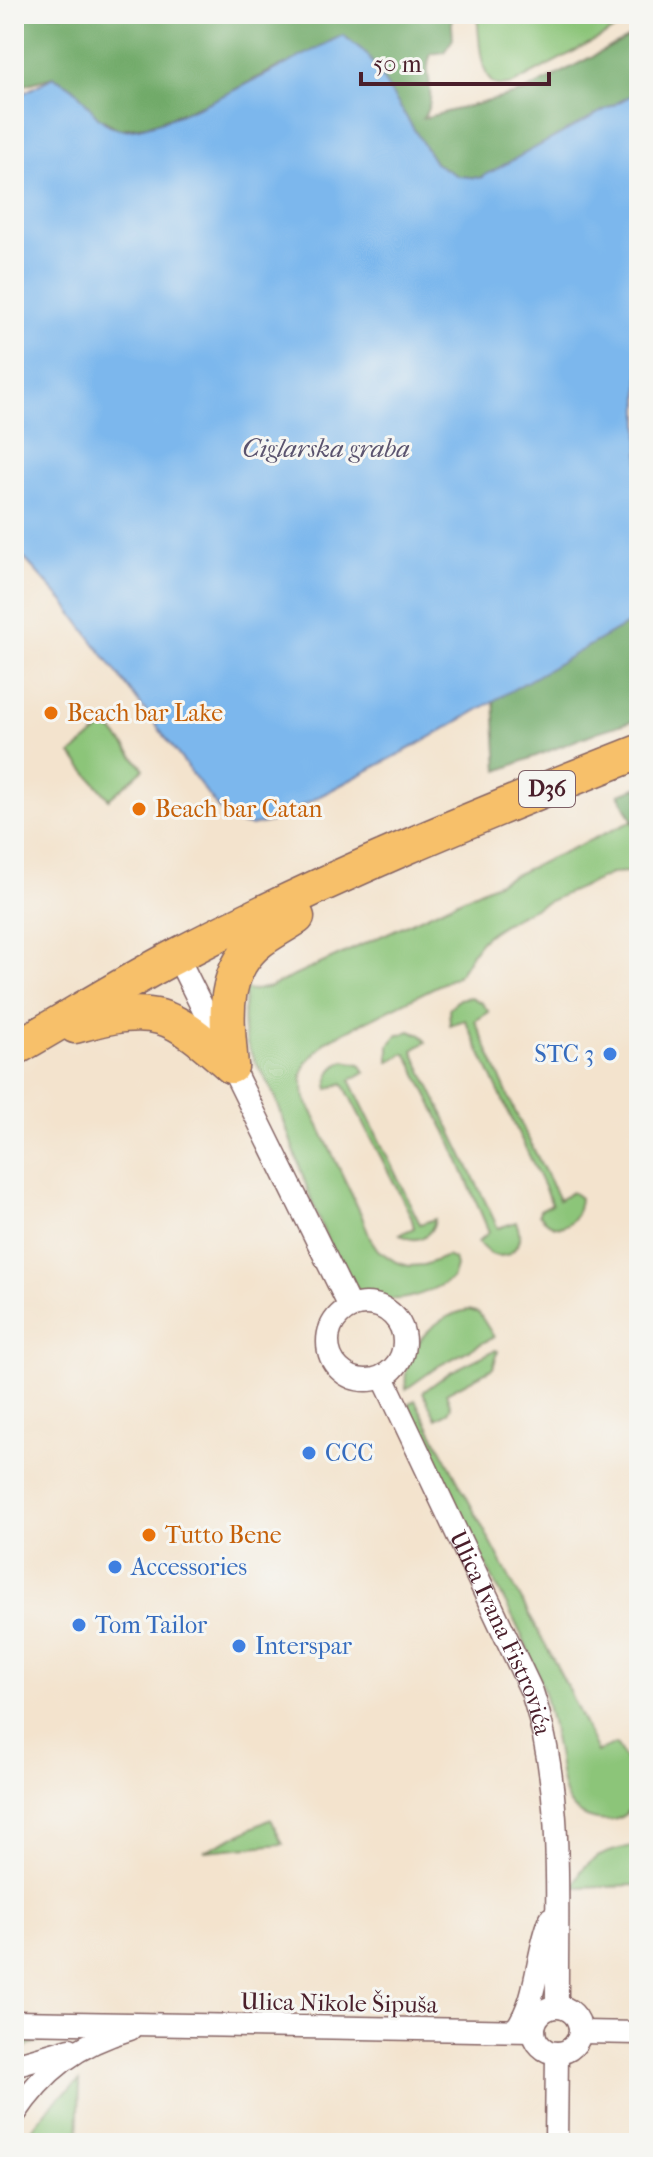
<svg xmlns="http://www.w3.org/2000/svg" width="653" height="2157" font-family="'IM FELL French Canon',serif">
	<rect width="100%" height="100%" fill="#f6f6f2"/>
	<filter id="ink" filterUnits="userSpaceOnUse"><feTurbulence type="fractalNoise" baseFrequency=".0125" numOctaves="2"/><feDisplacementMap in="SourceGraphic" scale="16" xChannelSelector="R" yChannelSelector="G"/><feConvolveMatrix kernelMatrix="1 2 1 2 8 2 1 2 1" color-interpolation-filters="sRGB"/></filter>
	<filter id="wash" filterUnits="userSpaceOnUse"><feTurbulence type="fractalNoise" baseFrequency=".006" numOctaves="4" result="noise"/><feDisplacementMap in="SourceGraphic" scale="32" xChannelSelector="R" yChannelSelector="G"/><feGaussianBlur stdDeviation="1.8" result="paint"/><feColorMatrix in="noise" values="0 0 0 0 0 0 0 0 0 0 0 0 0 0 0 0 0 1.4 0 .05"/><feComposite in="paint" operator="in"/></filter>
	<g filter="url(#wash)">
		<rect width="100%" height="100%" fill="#f3e3cd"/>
		<g fill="#8cc579" stroke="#6b7252" stroke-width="2">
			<path d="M477,14h162v3l-126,67c-6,1 -14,3 -19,0 -15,-10 -15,-53 -17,-70z"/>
			<polygon points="107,724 144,769 109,799 71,754"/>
			<path d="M632,821l7,12v42l-10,-3 -16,1c-35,17 -100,40 -128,64 -13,11 -17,27 -28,39l-131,65 -20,22 -4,12 2,20 57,119 9,24 8,12 18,12 13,4 15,-1 23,-9 7,3 2,7 -4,13c-31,18 -64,31 -96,8 -28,-20 -65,-152 -81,-190 -9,-21 -28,-43 -31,-66 -2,-13 1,-30 1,-43l5,3 20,-4z"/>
			<path d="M471,997l11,6 7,9 -14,9 43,97 41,82 13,-8 8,6c-2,26 -21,40 -41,16l1,-4 12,-6 -87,-184 -15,5 -1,-16 10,-10z"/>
			<path d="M410,1031l11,4 5,7 -13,8 1,4 84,174 18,-6c13,26 -16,50 -38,20l11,-10 -39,-92 -41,-82 -4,-5 -16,9v-17l7,-9z"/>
			<path d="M344,1061l16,3 5,8 -15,8 70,144 15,-5c-3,18 -19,26 -35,15l14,-6 -3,-12 -68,-133 -15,6c-1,-15 3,-21 16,-28z"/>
			<path d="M469,1310l10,3 15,24 -54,28 -34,24c-5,-37 27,-74 63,-79z"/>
			<polygon points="495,1350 498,1351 493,1368 446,1393 451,1407 447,1413 436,1419 423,1392 450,1372"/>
			<path d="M415,1400l149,280 33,72 19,-8c11,19 31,46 13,66 -9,11 -19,12 -32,10 -37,-7 -35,-39 -40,-67 -3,-18 -7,-36 -11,-53 -13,-49 -47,-110 -71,-155 -24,-46 -45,-91 -67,-137l1,-4z"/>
			<polygon points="271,1819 283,1844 204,1851"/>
			<path d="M639,1845v40l-64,2c5,-30 38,-38 64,-42z"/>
			<polygon points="37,2034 44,2037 40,2042 14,2051 14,2037"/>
			<path d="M80,2081l-2,62h-54c14,-26 32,-45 56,-62z"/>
		</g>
		<g fill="#71aa69" stroke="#5e644a" stroke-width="2">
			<path d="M14,14h437l2,25 -9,13 -13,2c-10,21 9,39 -8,64l101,-26 115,-60v85l-160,61 -21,-2 -23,-13 -68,-108 -89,12 -63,33 -68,26 -28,3 -24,-13 -22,-28 -20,-11 -39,11v-51l4,-10h-4z"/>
			<polygon points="639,617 639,719 597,732 498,771 494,700"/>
			<polygon points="639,787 639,833 619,794"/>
		</g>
		<path fill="#7bb7ed" stroke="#626b8c" stroke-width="2" d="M343,35l24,19 68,109 23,13 22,2 159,-87v526l-217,125 -151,80 -20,4 -16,-3 -14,-11 -158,-211 -49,-54v-449l39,-21c7,3 16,7 21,12 15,14 22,34 45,40 35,9 185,-75 224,-94z"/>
	</g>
	<g filter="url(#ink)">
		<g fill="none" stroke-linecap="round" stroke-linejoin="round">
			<g stroke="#856464" stroke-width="25">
				<g id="street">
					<polyline points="177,956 350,1307"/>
					<circle cx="366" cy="1342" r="38"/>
					<path id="s1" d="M383,1377l149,315c33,99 24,211 25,314"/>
					<circle cx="557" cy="2030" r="23"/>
					<polyline points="14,2022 534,2031"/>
					<path d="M516,2029c23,-32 20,-76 35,-111"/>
					<polyline points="581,2032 639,2033"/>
					<polyline points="14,2065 70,2049"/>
					<path d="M14,2115c30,-45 63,-71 116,-86"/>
					<polyline points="556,2143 557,2053"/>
				</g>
			</g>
			<g stroke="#856464" stroke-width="37">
				<g id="primary">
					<path d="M75,1026c81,-23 95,-14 156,40"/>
					<path d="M14,1049c55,-31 108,-65 164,-94 149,-78 304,-141 461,-203"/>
					<path d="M231,1066c-4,-46 -12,-94 30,-126 11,-8 24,-15 36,-23"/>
				</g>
			</g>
			<use href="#street" stroke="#fff" stroke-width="22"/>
			<use href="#primary" stroke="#f7c06b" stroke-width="34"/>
		</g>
	</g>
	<g fill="#e8710a" stroke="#f6f6f2" stroke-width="3">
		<circle cx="51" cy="713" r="8"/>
		<circle cx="139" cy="809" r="8"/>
		<circle cx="149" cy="1535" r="8"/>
	</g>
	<g fill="#3f7fe0" stroke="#f6f6f2" stroke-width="3">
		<circle cx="610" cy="1054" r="8"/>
		<circle cx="309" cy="1453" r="8"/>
		<circle cx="115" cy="1567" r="8"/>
		<circle cx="79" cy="1625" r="8"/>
		<circle cx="239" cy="1646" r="8"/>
	</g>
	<g text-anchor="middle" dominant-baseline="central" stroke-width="6" stroke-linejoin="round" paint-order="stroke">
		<rect fill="#f6f6f2" stroke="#7e6067" stroke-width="2" x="519" y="771" width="56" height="36" rx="6"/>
		<g font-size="22" font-weight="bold" fill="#4a1f2b">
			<text x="547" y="789">D36</text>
		</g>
		<g font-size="24" fill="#c56008" stroke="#f6f6f2" text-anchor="start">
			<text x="67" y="713">Beach bar Lake</text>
			<text x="155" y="809">Beach bar Catan</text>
			<text x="165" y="1535">Tutto Bene</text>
		</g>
		<g font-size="24" fill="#366cbe" stroke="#f6f6f2" text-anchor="start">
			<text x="594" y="1054" text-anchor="end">STC 3</text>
			<text x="325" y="1453">CCC</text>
			<text x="131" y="1567">Accessories</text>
			<text x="95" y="1625">Tom Tailor</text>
			<text x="255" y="1646">Interspar</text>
		</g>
		<g font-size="24" fill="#4a1f2b" stroke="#f6f6f2">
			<text stroke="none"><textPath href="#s1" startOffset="282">Ulica Ivana Fistrovića</textPath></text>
			<text transform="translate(339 2003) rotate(1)">Ulica Nikole Šipuša</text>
		</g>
		<g font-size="26" font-style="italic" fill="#5b546f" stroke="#f6f6f2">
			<text x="326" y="448">Ciglarska graba</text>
		</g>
	</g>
	<rect width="653" height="2157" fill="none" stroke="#f6f6f2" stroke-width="48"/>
	<path d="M361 72v12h188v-12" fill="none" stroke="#4a1f2b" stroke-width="4"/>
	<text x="373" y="72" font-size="24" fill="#4a1f2b" stroke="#f6f6f2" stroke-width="6" paint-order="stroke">50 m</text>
</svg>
